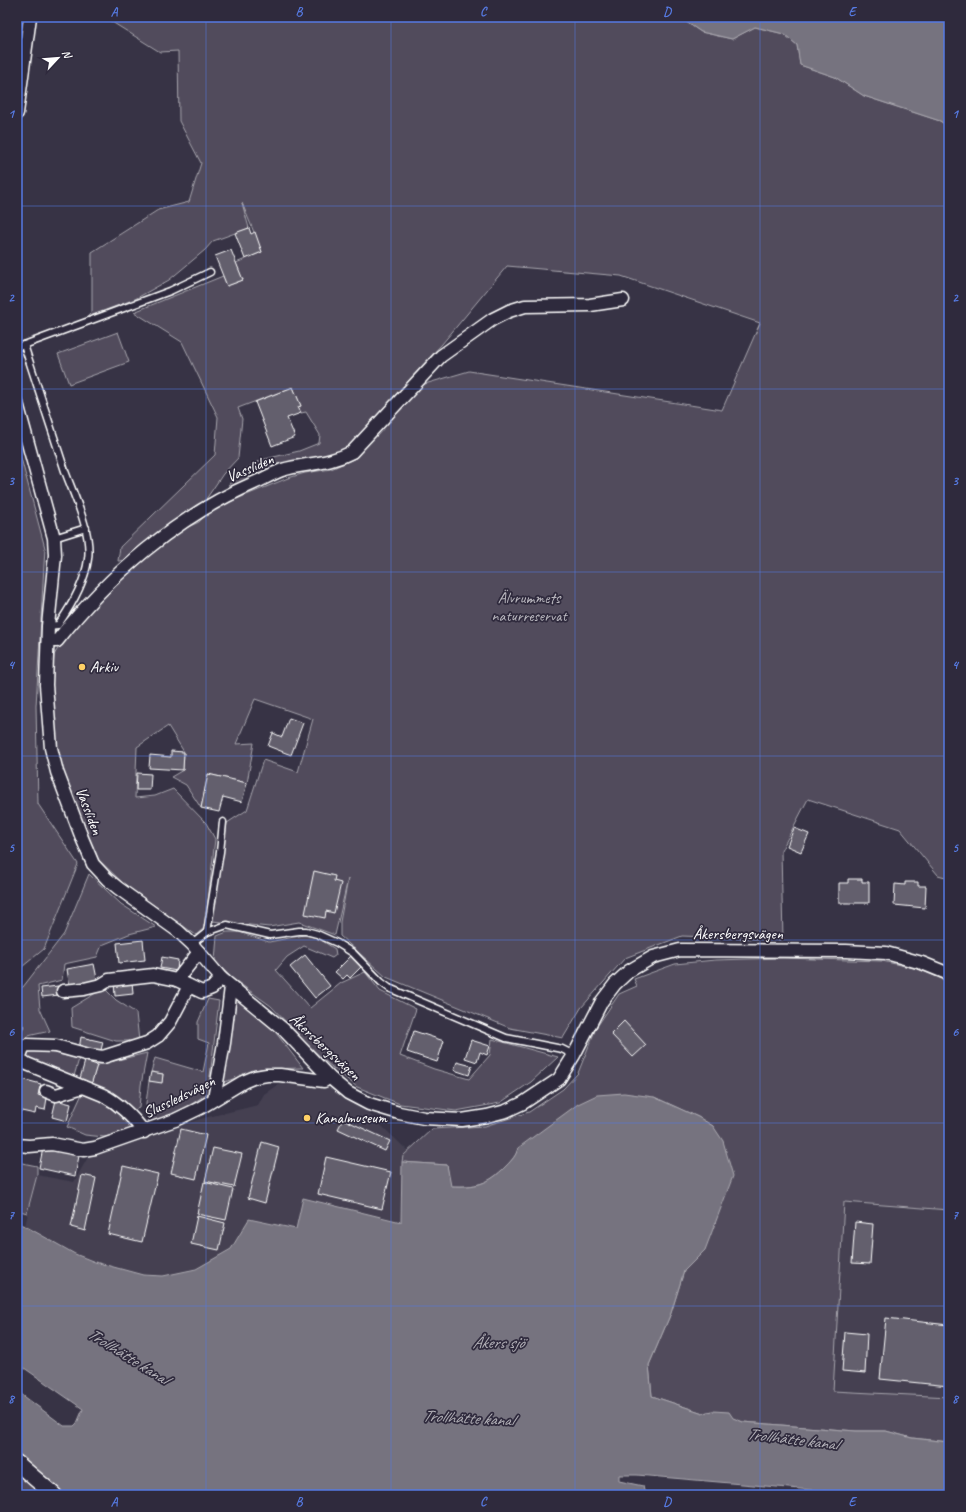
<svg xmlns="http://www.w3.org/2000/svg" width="966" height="1512" font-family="Caveat,sans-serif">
	<rect width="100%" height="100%" fill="#373345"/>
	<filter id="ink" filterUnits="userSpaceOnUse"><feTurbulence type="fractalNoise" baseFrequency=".025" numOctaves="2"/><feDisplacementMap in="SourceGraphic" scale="8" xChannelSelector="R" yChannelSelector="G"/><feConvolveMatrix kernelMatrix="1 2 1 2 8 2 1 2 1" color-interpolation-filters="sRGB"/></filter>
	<g filter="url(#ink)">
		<g fill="#444051">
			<polygon points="280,1083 330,1086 367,1112 408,1151 403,1156 402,1162 401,1223 304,1198 296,1229 249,1219 231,1249 196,1269 163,1276 143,1275 95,1262 75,1254 25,1226 37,1175 74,1182 88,1157 200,1119 258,1105 264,1094"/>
			<polygon points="844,1201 949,1210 949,1397 833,1391"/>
		</g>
		<g fill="#514c5c" stroke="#a8a6ae">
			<polygon points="17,17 24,17 17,86"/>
			<polygon points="104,17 235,17 236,19 243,17 679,17 701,32 732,39 755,27 784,34 797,45 800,65 835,77 864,96 940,121 949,127 949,878 938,875 900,829 808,799 781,851 783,940 682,936 625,958 581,1008 563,1038 510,1028 386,977 340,936 340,922 348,879 335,935 299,922 269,927 212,921 227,823 247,810 263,760 298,772 313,719 255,699 236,744 254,743 247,783 208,774 201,808 186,785 171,777 183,770 184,752 168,726 137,747 135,798 155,796 173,789 206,823 215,839 205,927 196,935 125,885 98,859 70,793 56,747 52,685 54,655 60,645 80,622 114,587 173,534 199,522 210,510 288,478 305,473 331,469 356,458 418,386 469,371 722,410 760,323 621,276 507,266 442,344 344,451 317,459 267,469 246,482 235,486 228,485 246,469 261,460 299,451 319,443 320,435 306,412 301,413 298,407 301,406 293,387 238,408 242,419 238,458 223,474 204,502 173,523 129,560 118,561 120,547 215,455 218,417 182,342 134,312 223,276 227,286 243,280 236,263 262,252 242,203 249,228 213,241 205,250 169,280 135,299 87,317 92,312 92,252 158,210 189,202 201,163 179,121 178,51 160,52"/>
			<polygon points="118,332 129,362 69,384 58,354"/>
			<polygon points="17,443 45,548 36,706 38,804 78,864 44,949 17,971"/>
			<polygon points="89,874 121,904 156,927 129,934 102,945 97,957 64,964 62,980 38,986 40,1009 50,1031 28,1036 17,1056 17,989 23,987 64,934"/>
			<polygon points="227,932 239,932 269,942 304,935 318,938 335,949 336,955 332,958 304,946 287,957 276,970 310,1008 341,983 365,972 380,991 416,1009 400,1056 434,1069 469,1079 490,1055 492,1039 558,1057 531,1082 500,1103 456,1111 400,1104 357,1087 327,1063 304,1041 271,1006 232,978 215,961 217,936"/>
			<path d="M783,958l99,3 36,8 31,13v228l-105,-8 -11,189 116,6v45l-37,-4 -26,-7h-30l-113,-9 -30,-11 -10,2 -51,-17 -3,-31 22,-52 13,-42 7,-8 22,-137 -15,-9 -44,-20 -136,51c-2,8 -6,12 -12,18 -18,19 -30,21 -56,20l-3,-21 -45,-3 1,-6 29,-27 53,-3 44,-14 34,-23 15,-16 18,-45 23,-34 18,-8 -3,-7 41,-15 40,-4z"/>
			<polygon points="104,988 116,1000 136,1013 139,1041 116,1041 72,1027 71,1008"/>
			<polygon points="234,997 273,1029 303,1068 260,1069 222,1083"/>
			<polygon points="208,999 219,1001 208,1093 180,1112 149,1124 146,1103 149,1081 162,1082 163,1074 151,1072 155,1058 203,1072 209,1043 198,1039 198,1022"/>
			<polygon points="30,1049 39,1049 79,1059 74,1076 28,1061 24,1058"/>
			<polygon points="147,1053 141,1085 139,1108 132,1111 91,1085 97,1065"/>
			<path d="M82,1094c29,9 35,9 50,37l-28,6 -19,-2 -18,-8z"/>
			<polygon points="17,1162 37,1166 37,1175 27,1213 17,1210"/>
			<polygon points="17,1474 41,1495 17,1495"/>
		</g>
		<g fill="#76737f" stroke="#adabb2">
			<polygon points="679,17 949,17 949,127 940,121 864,96 835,77 800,65 797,45 784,34 755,27 732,39 701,32"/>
			<path d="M624,1093l30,4 44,20 15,9 10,15 10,35 -28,74 -21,21 -13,42 -22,52 3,31 51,17 10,-2 16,1 4,6 10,4 113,9h30l26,7 37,4v53h-79l-233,-20h-18v6l24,5 2,9h-580l-48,-41v-63l47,35h10l3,-3 6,-14 -66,-46v-140l8,3 50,28 20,8 48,13 20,1 33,-7 35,-20 18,-30 47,10 7,-31 98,24 1,-60 45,3 4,21c25,1 37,-1 55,-20 6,-6 10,-10 12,-18l60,-44 19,-9z"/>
		</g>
		<g fill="#635f6d" stroke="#fff">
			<polygon points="249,228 251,234 255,232 262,252 245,259 235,233"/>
			<polygon points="231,250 243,280 227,286 215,256"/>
			<polygon points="293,387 301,406 298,407 301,413 287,418 295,437 272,446 255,402"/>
			<polygon points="289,718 303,723 291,755 268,746 273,733 282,737"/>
			<polygon points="171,751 184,752 183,770 149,768 150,755 171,757"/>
			<polygon points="137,773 151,774 150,790 136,790"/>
			<polygon points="208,774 247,783 242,802 223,797 219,812 201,808"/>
			<polygon points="794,828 809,834 801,852 787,846"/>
			<polygon points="314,871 335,876 334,881 341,883 334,913 326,911 325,918 305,914"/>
			<polygon points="848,879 862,879 862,882 869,882 869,903 839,903 839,883 848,883"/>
			<polygon points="905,882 918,882 918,886 926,886 925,908 894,905 895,884 905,885"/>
			<polygon points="143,940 145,960 119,963 117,943"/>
			<polygon points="305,955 330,986 315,998 290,967"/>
			<polygon points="352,955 362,966 350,978 347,975 343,979 335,972"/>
			<polygon points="162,957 178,960 177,971 160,968"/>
			<polygon points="94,964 98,984 70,988 67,969"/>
			<polygon points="132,981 133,994 115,996 114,982"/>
			<polygon points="58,986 59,995 42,997 41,988"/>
			<polygon points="624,1021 646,1045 633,1057 611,1034"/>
			<polygon points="17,1023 24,1026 17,1039"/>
			<polygon points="414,1031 444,1041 437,1062 407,1052"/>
			<polygon points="81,1037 103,1042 100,1054 79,1049"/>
			<polygon points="471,1040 490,1046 487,1055 480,1052 477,1062 465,1058"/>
			<polygon points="85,1061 97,1065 91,1085 79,1082"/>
			<polygon points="457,1062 472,1066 469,1075 454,1070"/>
			<polygon points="151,1072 163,1074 162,1083 149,1081"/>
			<polygon points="22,1079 41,1084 38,1095 47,1098 45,1110 36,1108 35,1114 17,1110 17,1101"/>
			<polygon points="56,1100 71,1104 67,1121 52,1117"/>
			<polygon points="343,1119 390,1141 385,1151 338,1129"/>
			<polygon points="181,1129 206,1135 196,1179 171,1173"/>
			<polygon points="262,1142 279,1147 265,1203 248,1198"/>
			<polygon points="43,1148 79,1156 75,1176 39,1168"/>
			<polygon points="213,1148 242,1154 234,1187 205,1181"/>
			<polygon points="326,1157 391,1172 382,1209 318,1194"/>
			<polygon points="123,1166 158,1174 142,1242 108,1234"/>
			<polygon points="82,1175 96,1178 85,1231 71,1227"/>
			<polygon points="204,1182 233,1189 226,1220 197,1214"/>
			<polygon points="197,1216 225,1223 219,1250 191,1244"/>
			<polygon points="855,1222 873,1224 870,1264 852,1263"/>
			<polygon points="886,1318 949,1325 949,1386 880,1379"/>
			<polygon points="845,1332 867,1334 865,1373 842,1371"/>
		</g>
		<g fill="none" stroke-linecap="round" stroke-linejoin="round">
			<g stroke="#fff" stroke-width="9">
				<g id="service">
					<path d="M24,345c14,42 27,84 41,126 9,25 27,61 23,88 -3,24 -16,46 -30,66l-10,1"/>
					<polyline points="17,347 24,345 170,291 210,272"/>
					<polyline points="54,538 86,528"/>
					<polyline points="207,932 227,925 270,935 299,931 306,931 317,934 337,943 353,953 381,982 389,988 506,1038 562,1049 574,1055"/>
					<polyline points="192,944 207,932 220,852 223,822"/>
				</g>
			</g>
			<g stroke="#fff" stroke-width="15">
				<g id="minor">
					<polyline points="17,113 30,17"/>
					<polyline points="17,403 54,538 55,555 48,626 46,685 51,748 57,772 82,838 93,864 107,879 118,888 178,931 192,944 221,978 283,1029 329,1077 348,1093 369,1104 399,1113 424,1118 462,1120 487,1116 506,1111 523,1103 559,1079 574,1055 602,1001 615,984 629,971 653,957 680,950 846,951 886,953 922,963 949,974"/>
					<path d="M48,641h9c52,-66 119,-124 197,-158 9,-4 18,-9 28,-13 24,-7 46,-5 70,-18l89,-96 52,-37 16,-8 16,-5 65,-1 33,-5"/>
					<polyline points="177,980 199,952"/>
					<polyline points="63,991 84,989 101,985 109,980 153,975 177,980 202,992 212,988 221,978"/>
					<polyline points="46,1091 56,1095 83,1087"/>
					<polyline points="214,1099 224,1043 231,987"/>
					<path d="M144,1132c-12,-16 -24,-28 -41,-37l-76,-31 -6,-4 -1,-4 3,-8 4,-3 29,1 33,9 14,2 44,-14 11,-7 12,-14 19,-36"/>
					<polyline points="17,1145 29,1146 52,1144 83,1150 95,1148 175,1120 200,1108 243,1082 255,1077 267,1075 280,1075 324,1081 329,1077"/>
				</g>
			</g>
			<g stroke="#fff" stroke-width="18">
				<polyline id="tertiary" points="17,1463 54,1495"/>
			</g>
			<use href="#service" stroke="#2f2a3d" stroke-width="6"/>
			<use href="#minor" stroke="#2f2a3d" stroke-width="12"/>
			<use href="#tertiary" stroke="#2f2a3d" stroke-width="15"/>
		</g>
	</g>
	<path fill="none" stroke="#567ae2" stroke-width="1" stroke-opacity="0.55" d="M206,17v1478M391,17v1478M575,17v1478M760,17v1478M17,206h932M17,389h932M17,572h932M17,756h932M17,940h932M17,1123h932M17,1306h932"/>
	<g fill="#ffd166" stroke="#2f2a3d" stroke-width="1.5">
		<circle cx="82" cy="667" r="4"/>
		<circle cx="307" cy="1118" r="4"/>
	</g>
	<g text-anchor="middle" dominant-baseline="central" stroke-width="3.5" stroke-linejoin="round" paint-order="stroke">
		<g font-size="16" fill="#fff" stroke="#2f2a3d">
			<text transform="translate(250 468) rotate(-23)">Vassliden</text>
			<text transform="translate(89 811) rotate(69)">Vassliden</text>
			<text x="738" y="934">Åkersbergsvägen</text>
			<text transform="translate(325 1047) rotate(43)">Åkersbergsvägen</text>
			<text transform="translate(179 1097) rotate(-26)">Slussledsvägen</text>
		</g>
		<g font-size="16" fill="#b9b7be" stroke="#2f2a3d">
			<text x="529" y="598">Älvrummets<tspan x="529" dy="18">naturreservat</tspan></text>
		</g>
		<g font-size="16" fill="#fff" stroke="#2f2a3d" text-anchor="start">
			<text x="90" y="667">Arkiv</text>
			<text x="315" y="1118">Kanalmuseum</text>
		</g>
		<g font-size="17" font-style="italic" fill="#b4b2b9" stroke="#2f2a3d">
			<text x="498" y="1342">Åkers sjö</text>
			<text transform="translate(128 1356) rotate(32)">Trollhätte kanal</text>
			<text transform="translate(468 1418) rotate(3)">Trollhätte kanal</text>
			<text transform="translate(792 1439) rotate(7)">Trollhätte kanal</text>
		</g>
	</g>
	<rect width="966" height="1512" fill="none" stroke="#2f2a3d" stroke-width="44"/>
	<g transform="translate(58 58) rotate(64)" stroke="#2f2a3d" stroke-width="3" paint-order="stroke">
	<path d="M0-3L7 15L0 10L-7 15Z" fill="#ffffff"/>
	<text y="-6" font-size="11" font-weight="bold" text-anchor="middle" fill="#ffffff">N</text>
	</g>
	<rect x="22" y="22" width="922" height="1468" fill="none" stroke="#567ae2" stroke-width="1.5"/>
	<g font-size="13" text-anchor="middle" font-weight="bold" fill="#567ae2">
		<text x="114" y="16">A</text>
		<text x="299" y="16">B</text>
		<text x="483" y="16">C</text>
		<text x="667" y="16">D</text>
		<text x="852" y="16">E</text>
		<text x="11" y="118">1</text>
		<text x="955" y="118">1</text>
		<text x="11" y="302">2</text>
		<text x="955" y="302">2</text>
		<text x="11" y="485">3</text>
		<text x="955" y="485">3</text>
		<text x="11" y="669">4</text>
		<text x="955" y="669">4</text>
		<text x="11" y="852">5</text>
		<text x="955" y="852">5</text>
		<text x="11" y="1036">6</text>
		<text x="955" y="1036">6</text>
		<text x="11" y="1219">7</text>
		<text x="955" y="1219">7</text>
		<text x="11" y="1403">8</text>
		<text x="955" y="1403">8</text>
		<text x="114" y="1506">A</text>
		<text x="299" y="1506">B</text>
		<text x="483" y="1506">C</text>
		<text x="667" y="1506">D</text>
		<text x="852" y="1506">E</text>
	</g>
</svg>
